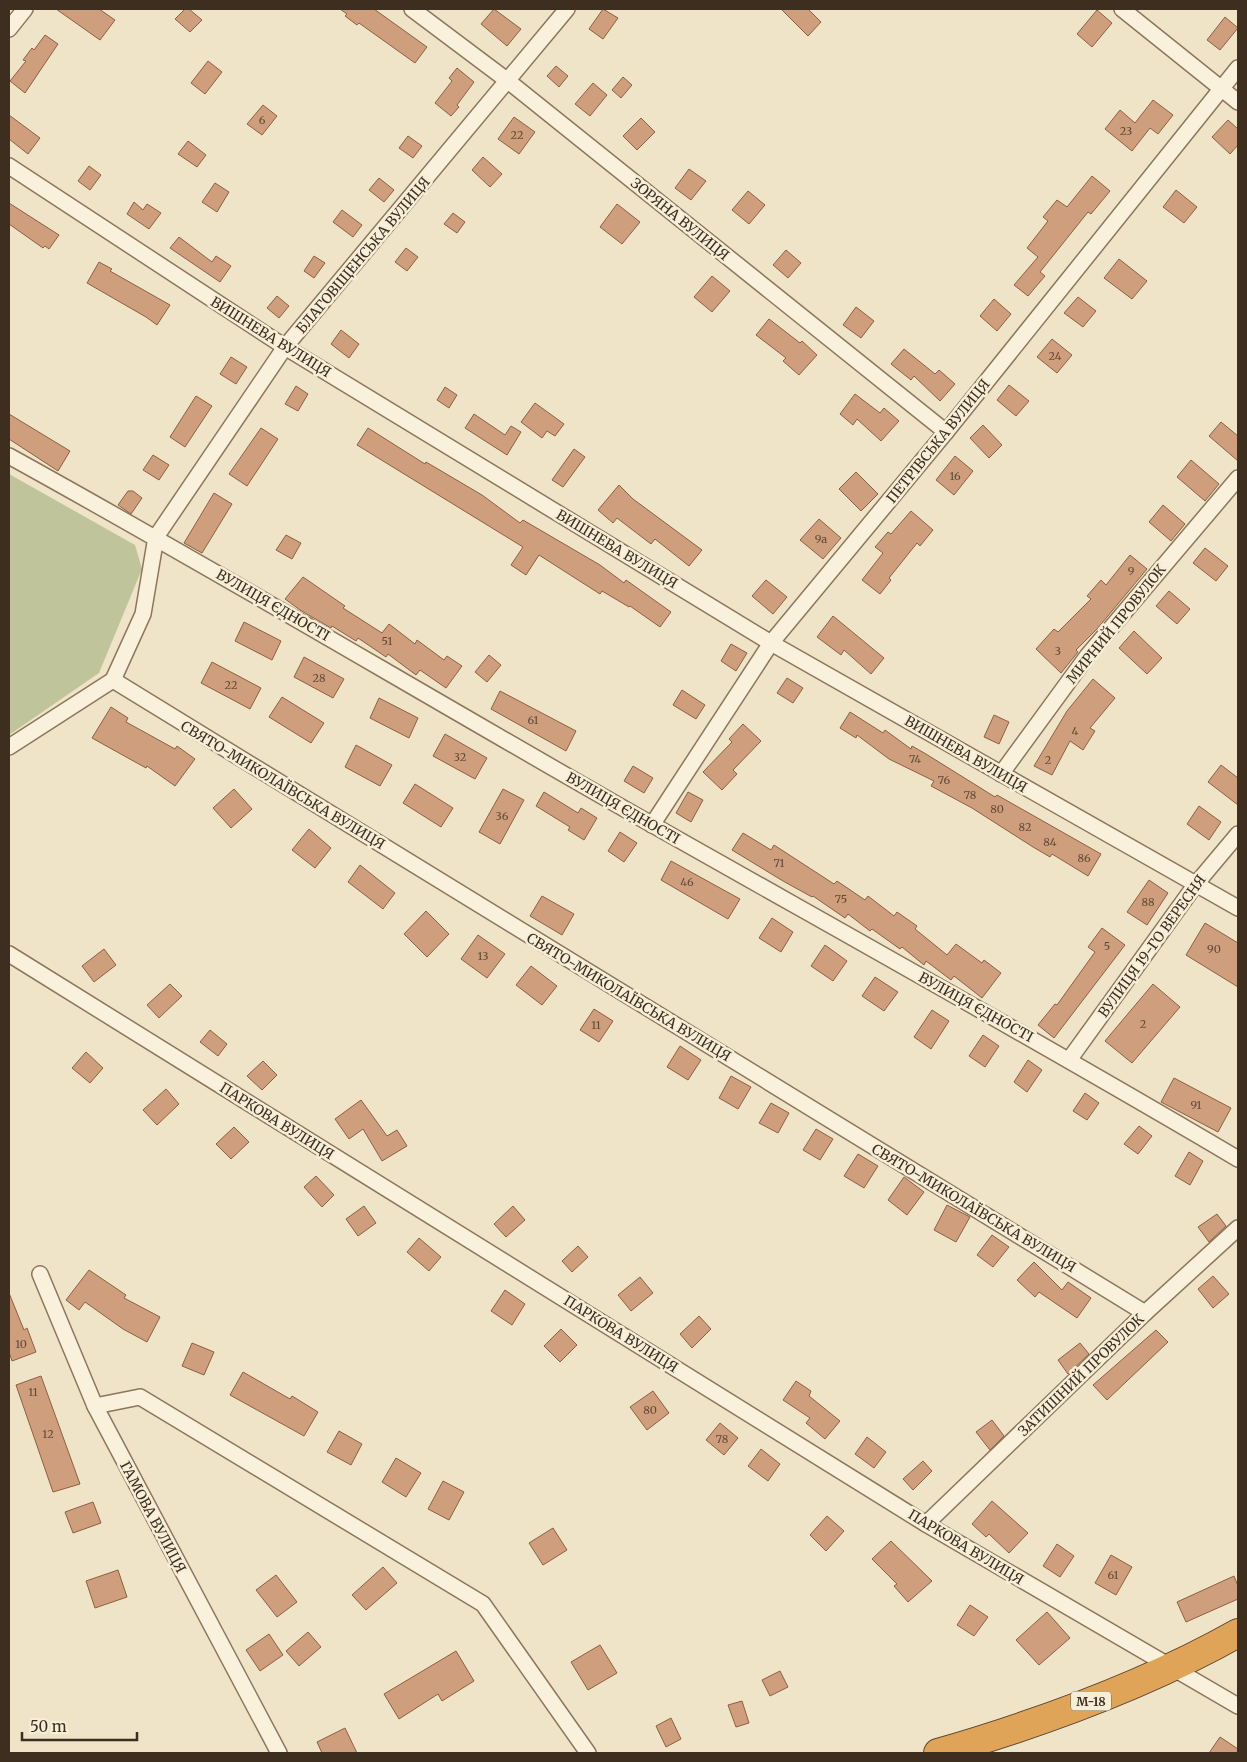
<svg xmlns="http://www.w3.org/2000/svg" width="1247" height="1762" font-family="Merriweather,serif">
	<rect width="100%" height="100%" fill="#f0e4c8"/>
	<polygon fill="#bfc49a" points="9,474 135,545 142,569 99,673 9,735"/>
	<g fill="#cf9f7d" stroke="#8d5f41">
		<polygon points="56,9 99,9 115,20 100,40"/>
		<polygon points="185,9 189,9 202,20 190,32 175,19"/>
		<polygon points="340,9 374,9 427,47 415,63 359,23 357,25 345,16 347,14"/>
		<polygon points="494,9 521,29 507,46 481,24"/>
		<polygon points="603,9 618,18 603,39 589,29"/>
		<polygon points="781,9 808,9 821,22 808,36"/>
		<polygon points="1097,10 1112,23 1092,47 1077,34"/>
		<polygon points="1225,17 1238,28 1220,50 1207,40"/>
		<polygon points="45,35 58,44 25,93 10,81 26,61 23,60 32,48 34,50"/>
		<polygon points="208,61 222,72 205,94 191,83"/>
		<polygon points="556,66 568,76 559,87 547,76"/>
		<polygon points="457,68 474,82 457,105 459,107 451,116 435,103 452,81 449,78"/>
		<polygon points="623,77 632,85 621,98 612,90"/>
		<polygon points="593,83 607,95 590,116 575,104"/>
		<polygon points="1153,100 1173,115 1158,134 1150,128 1132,151 1105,129 1120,110 1135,123"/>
		<polygon points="263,105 277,116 262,135 247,124"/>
		<polygon points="9,115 40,138 28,154 9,139"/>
		<polygon points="514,117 535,132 519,154 498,139"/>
		<polygon points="641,118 655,132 637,150 623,136"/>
		<polygon points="1228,120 1238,129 1238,145 1230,154 1212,137"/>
		<polygon points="408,136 422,146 413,158 399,148"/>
		<polygon points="188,141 206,155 197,167 178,154"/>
		<polygon points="483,157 502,174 490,187 472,170"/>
		<polygon points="89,166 101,175 90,190 78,181"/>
		<polygon points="689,169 706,181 691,200 675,188"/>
		<polygon points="1092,176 1110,191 1091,214 1088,212 1040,272 1045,276 1028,296 1014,285 1038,257 1027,248 1048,221 1043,217 1057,200 1067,207"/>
		<polygon points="379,178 394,190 384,202 369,190"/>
		<polygon points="215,183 229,192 217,212 202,202"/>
		<polygon points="1176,190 1197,207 1184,223 1163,207"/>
		<polygon points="748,191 765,205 749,224 732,210"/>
		<polygon points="134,202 143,210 147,204 161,213 149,229 127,214"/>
		<polygon points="9,203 59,235 49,249 45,246 43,248 9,224"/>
		<polygon points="617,204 640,222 622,244 600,227"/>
		<polygon points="342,210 362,225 353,237 333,222"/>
		<polygon points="453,213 465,222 457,233 444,224"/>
		<polygon points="179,237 212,262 216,256 231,266 220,282 170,248"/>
		<polygon points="406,248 418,257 407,271 395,262"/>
		<polygon points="786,250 801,263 788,278 773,265"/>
		<polygon points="314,256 325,263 314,278 304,271"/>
		<polygon points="1119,259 1147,281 1132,299 1104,278"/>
		<polygon points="99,262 112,269 110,271 170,305 157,325 146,317 87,283"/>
		<polygon points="712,276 730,291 712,312 694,297"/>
		<polygon points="277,296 289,306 279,318 267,308"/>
		<polygon points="1078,297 1096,311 1083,327 1064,313"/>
		<polygon points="994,299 1011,314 997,331 980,316"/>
		<polygon points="856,307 874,321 861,338 843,325"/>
		<polygon points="769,319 800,343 802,341 817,355 799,375 783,361 786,358 756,335"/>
		<polygon points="341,330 359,344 349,358 331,344"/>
		<polygon points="1052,339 1072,355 1057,373 1037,357"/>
		<polygon points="904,349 935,374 939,370 955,384 940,401 914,376 911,380 891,364"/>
		<polygon points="231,357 247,367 236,384 220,374"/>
		<polygon points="1009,385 1029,401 1016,416 997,400"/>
		<polygon points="296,386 308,394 298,411 285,404"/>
		<polygon points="445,387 457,395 449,408 437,400"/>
		<polygon points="855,394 880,413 884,408 899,421 881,441 857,419 853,425 840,414"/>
		<polygon points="196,396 212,406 185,447 170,437"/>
		<polygon points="535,403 564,424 555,436 547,431 542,438 521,422"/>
		<polygon points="9,414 70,451 58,471 9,439"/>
		<polygon points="474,414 505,435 511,426 521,432 507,455 465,428"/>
		<polygon points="1221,422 1238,436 1238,461 1209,436"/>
		<polygon points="983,425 1002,445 989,458 970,438"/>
		<polygon points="261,428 278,439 247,486 229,474"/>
		<polygon points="368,428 425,464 426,462 482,495 520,523 523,520 600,565 624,583 626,580 671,612 660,627 630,606 629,607 602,591 600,594 539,555 526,575 511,565 523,547 357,445"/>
		<polygon points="574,449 585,457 563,487 552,480"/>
		<polygon points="153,455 169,465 159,480 143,470"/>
		<polygon points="955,456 973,471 954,495 936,480"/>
		<polygon points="1191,460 1219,484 1205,501 1177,477"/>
		<polygon points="856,472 878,494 861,511 839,489"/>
		<polygon points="619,485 633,499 702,550 689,566 655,539 651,544 617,518 613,523 598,510"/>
		<polygon points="128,491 133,491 142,498 131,514 118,505"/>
		<polygon points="214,493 232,504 202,553 184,543"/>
		<polygon points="1163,505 1185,524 1171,541 1149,522"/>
		<polygon points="911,511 933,530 920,546 917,543 889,578 891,580 880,594 862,580 883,553 875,547 888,532 891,534"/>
		<polygon points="819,519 841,538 823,559 800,540"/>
		<polygon points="286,535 301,543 292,559 276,550"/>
		<polygon points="1205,548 1228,566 1216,581 1193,563"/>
		<polygon points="1130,555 1147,569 1097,629 1076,650 1078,652 1061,673 1036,649 1054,629 1058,632 1091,599 1087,596 1101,580 1106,585"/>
		<polygon points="303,577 345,606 343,608 382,633 389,624 415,644 417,640 444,660 447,656 462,666 446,688 420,670 416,675 388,654 386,657 358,638 356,641 332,626 331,628 300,610 285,599"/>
		<polygon points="766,580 787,597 773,614 752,596"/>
		<polygon points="1169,591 1190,609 1177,624 1156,606"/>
		<polygon points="833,616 884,658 871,674 844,650 841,655 817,637"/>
		<polygon points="244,622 281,641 272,660 235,641"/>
		<polygon points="1134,631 1162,658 1147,674 1119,648"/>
		<polygon points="731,644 747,653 736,671 721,661"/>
		<polygon points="489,655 501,665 487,682 475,672"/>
		<polygon points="304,657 344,679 333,698 294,677"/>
		<polygon points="212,662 261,688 250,709 201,683"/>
		<polygon points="787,678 803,688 793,703 777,693"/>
		<polygon points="1093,679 1115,698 1090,728 1095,731 1083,750 1070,741 1052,775 1034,766 1067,711"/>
		<polygon points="682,690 705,705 696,719 673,705"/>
		<polygon points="500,691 576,731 566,751 491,709"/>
		<polygon points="282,697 324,723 311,743 269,717"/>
		<polygon points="379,698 418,718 409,738 370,718"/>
		<polygon points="111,707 128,718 126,722 175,749 177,746 195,759 175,786 147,766 146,768 92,738"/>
		<polygon points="850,712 883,733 885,730 911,749 912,746 926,754 995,797 997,795 1101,854 1088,876 1052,854 1050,857 1033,847 972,808 931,786 934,781 889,759 857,735 856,738 840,728"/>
		<polygon points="994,715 1009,722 999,744 984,737"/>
		<polygon points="743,724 761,741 733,770 737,774 722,790 703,772 732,742 729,739"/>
		<polygon points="445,734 487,758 475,779 433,756"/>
		<polygon points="356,745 392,765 380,786 345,767"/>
		<polygon points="1221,765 1238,778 1238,805 1208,782"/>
		<polygon points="633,766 653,778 644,793 624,781"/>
		<polygon points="415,784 453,808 441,827 403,803"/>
		<polygon points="234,789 252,809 231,828 213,808"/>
		<polygon points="503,789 524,800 500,844 479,832"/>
		<polygon points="544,792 578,813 581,808 597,818 584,840 568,830 570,827 536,806"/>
		<polygon points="688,792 703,800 691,822 676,813"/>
		<polygon points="1199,806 1221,822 1209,840 1187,824"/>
		<polygon points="309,829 331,848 315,868 292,850"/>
		<polygon points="620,832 637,843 624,862 608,851"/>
		<polygon points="743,833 771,850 774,845 834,884 837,881 865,900 868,896 894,916 897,912 917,926 915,929 947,955 956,944 982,963 984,960 1001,973 982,998 954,976 951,980 926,961 924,965 902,947 900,949 872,929 870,931 848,914 845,918 813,896 812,897 783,881 732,850"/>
		<polygon points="671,861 740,899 728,919 661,880"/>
		<polygon points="360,865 395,893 383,909 348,882"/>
		<polygon points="1149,880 1168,893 1147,925 1127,912"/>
		<polygon points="542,896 574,914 562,935 530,916"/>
		<polygon points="426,911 449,934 427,957 404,934"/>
		<polygon points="772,918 793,932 781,952 759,938"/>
		<polygon points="1205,923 1238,943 1238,987 1186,955"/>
		<polygon points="1102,928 1125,945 1054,1038 1038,1025 1055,1004 1057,1005 1095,952 1088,947"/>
		<polygon points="478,935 505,954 487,978 461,959"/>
		<polygon points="825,945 847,961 833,981 811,966"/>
		<polygon points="104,949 116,965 94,982 82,966"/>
		<polygon points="531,966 557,986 542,1005 516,985"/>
		<polygon points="875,977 898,992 884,1011 862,996"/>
		<polygon points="170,984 182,996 159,1018 147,1005"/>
		<polygon points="1153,984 1180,1007 1132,1063 1105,1041"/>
		<polygon points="594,1009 613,1021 599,1042 580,1030"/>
		<polygon points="932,1010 949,1021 931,1049 914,1037"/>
		<polygon points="210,1030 227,1044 218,1056 200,1042"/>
		<polygon points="983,1035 999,1046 985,1067 969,1056"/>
		<polygon points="680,1046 701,1060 688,1080 667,1067"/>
		<polygon points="86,1052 103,1068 90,1083 72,1068"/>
		<polygon points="1028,1060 1042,1070 1027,1092 1014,1082"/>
		<polygon points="263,1061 277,1075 262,1090 247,1076"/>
		<polygon points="731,1076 751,1087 738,1109 719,1098"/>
		<polygon points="1174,1078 1231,1108 1218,1132 1161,1102"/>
		<polygon points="166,1089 179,1104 157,1125 143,1110"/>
		<polygon points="1085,1093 1099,1103 1087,1120 1073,1111"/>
		<polygon points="361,1100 387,1136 397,1130 407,1146 382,1161 363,1129 349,1139 335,1119"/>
		<polygon points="771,1103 789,1113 778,1133 759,1123"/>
		<polygon points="1139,1126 1152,1136 1138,1154 1124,1144"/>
		<polygon points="234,1127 249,1142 231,1159 216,1144"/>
		<polygon points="816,1129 833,1139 820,1160 803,1150"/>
		<polygon points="1189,1152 1203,1161 1190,1185 1175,1176"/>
		<polygon points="858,1154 878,1166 864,1188 844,1176"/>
		<polygon points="316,1176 334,1195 322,1207 304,1187"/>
		<polygon points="904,1177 924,1192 907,1215 888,1200"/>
		<polygon points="947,1205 970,1217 956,1242 934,1230"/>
		<polygon points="364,1206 376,1223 358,1236 346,1219"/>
		<polygon points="513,1206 525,1220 506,1237 494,1224"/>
		<polygon points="1217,1214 1226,1226 1209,1242 1198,1227"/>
		<polygon points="992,1235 1009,1247 993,1267 977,1255"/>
		<polygon points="419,1238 441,1257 429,1271 407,1252"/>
		<polygon points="578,1246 588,1257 572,1272 562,1261"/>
		<polygon points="1034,1262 1062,1290 1068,1282 1091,1298 1077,1318 1039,1292 1035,1297 1017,1280"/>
		<polygon points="89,1270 126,1295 124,1298 160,1317 147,1342 123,1329 85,1302 79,1310 66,1300"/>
		<polygon points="1213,1276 1229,1294 1213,1308 1198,1289"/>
		<polygon points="640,1277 653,1293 631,1311 618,1295"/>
		<polygon points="505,1290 525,1304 512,1325 491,1311"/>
		<polygon points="9,1293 24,1330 27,1328 36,1352 12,1361 9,1352"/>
		<polygon points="699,1316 711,1329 692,1348 680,1334"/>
		<polygon points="561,1329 577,1345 560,1362 544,1346"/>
		<polygon points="1156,1330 1168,1342 1107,1400 1093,1385"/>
		<polygon points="192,1343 214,1352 204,1375 182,1366"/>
		<polygon points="1080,1343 1089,1354 1068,1374 1058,1360"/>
		<polygon points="243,1372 290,1399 292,1396 318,1412 304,1436 230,1395"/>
		<polygon points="41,1376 80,1484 53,1492 16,1385"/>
		<polygon points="796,1381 811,1391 809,1396 840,1421 825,1439 806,1423 810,1418 783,1400"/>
		<polygon points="653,1391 669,1413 647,1430 630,1407"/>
		<polygon points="992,1420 1004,1436 990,1450 976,1432"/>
		<polygon points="720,1423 738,1438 724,1455 706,1440"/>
		<polygon points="339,1431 362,1444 351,1465 327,1452"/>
		<polygon points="867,1437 886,1452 874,1468 855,1454"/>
		<polygon points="761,1449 780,1464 768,1481 748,1466"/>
		<polygon points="396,1458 421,1473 406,1497 382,1482"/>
		<polygon points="923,1461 932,1471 913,1490 903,1479"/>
		<polygon points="443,1481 464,1492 449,1520 428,1509"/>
		<polygon points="992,1501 1028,1533 1009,1553 989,1534 986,1537 972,1524"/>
		<polygon points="93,1502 101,1523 73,1533 65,1512"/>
		<polygon points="827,1516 844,1531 826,1551 810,1535"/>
		<polygon points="553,1528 567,1550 543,1565 529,1543"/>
		<polygon points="891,1541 932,1581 908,1602 894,1586 897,1584 872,1559"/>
		<polygon points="1057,1544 1074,1556 1060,1577 1043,1566"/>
		<polygon points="1111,1555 1132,1567 1116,1595 1095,1583"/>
		<polygon points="383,1567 397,1583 366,1610 352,1595"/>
		<polygon points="118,1570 127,1597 95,1608 86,1581"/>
		<polygon points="276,1575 297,1602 277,1617 256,1590"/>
		<polygon points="1234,1576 1238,1586 1238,1599 1186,1622 1177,1602"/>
		<polygon points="970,1605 988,1617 974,1636 957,1625"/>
		<polygon points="1047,1612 1070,1638 1039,1665 1016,1640"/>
		<polygon points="308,1632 321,1647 299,1666 286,1651"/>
		<polygon points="269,1634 283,1655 260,1671 246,1650"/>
		<polygon points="600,1645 617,1673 588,1690 571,1662"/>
		<polygon points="456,1651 474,1681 442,1701 438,1694 399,1719 384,1694"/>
		<polygon points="780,1671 788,1687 770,1696 762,1680"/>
		<polygon points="742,1701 749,1723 736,1727 728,1705"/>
		<polygon points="671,1718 681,1739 666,1747 656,1726"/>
		<polygon points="345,1728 357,1753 322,1753 317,1742"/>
		<polygon points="1220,1737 1238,1749 1238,1753 1209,1753"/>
	</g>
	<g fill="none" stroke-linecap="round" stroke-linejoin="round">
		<g stroke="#8d765c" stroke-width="18">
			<g id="street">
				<polyline points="412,9 508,81 946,432"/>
				<polyline points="1122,9 1238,102"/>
				<polyline points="9,29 25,9"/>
				<polyline points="9,166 285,347 771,643 1238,908"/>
				<path d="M9,456c216,119 427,246 642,368 196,111 393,220 587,335"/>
				<polyline points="113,680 1145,1313"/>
				<polyline points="9,747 113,680 143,614 156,537 285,347 567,9"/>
				<polyline points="1001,774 1088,655 1238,478"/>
				<polyline points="652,825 771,643 946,432 1238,68"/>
				<polyline points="9,954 926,1524 1238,1706"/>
				<polyline points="1069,1060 1196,884 1238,834"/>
				<polyline points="40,1274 95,1406 279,1753"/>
				<polyline points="95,1406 140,1397 483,1604 588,1753"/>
				<polyline points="926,1524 1145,1313 1238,1228"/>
			</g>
		</g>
		<g stroke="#5b4430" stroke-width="30">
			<path id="highway" d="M938,1753c103,-30 206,-67 300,-120"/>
		</g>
		<use href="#street" stroke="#faf1dc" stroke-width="15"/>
		<use href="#highway" stroke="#e0a458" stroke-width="28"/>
	</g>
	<g text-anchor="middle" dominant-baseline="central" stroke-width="5" stroke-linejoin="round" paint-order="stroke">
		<g font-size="11" fill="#624a37">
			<text x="262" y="120">6</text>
			<text x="1126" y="131">23</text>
			<text x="517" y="135">22</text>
			<text x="1055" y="356">24</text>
			<text x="955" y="476">16</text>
			<text x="821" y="539">9а</text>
			<text x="1131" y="571">9</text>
			<text x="387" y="641">51</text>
			<text x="1058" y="651">3</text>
			<text x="319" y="678">28</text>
			<text x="231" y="685">22</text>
			<text x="533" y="720">61</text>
			<text x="1075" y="731">4</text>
			<text x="460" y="757">32</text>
			<text x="915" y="759">74</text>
			<text x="1048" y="760">2</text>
			<text x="944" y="780">76</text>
			<text x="970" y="795">78</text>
			<text x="997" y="809">80</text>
			<text x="502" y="816">36</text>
			<text x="1025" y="827">82</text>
			<text x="1050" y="842">84</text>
			<text x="1084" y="858">86</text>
			<text x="779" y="863">71</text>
			<text x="687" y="882">46</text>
			<text x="841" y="899">75</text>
			<text x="1148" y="902">88</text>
			<text x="1107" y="946">5</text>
			<text x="1214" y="949">90</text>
			<text x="483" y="956">13</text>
			<text x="1143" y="1024">2</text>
			<text x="596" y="1025">11</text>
			<text x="1196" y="1105">91</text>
			<text x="21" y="1344">10</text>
			<text x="33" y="1392">11</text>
			<text x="650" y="1410">80</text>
			<text x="48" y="1434">12</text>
			<text x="722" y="1439">78</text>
			<text x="1113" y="1575">61</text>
		</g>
		<rect fill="#f7eed8" stroke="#756857" stroke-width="1" x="1071" y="1691.5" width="40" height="19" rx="4"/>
		<g font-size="12" font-weight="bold" fill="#3d2e20">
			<text x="1091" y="1701">М-18</text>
		</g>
		<g font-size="14" fill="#3d2e20" stroke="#f7eed8">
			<text transform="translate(680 219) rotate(39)">ЗОРЯНА ВУЛИЦЯ</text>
			<text transform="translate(363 255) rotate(-50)">БЛАГОВІЩЕНСЬКА ВУЛИЦЯ</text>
			<text transform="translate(271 337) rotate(32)">ВИШНЕВА ВУЛИЦЯ</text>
			<text transform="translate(938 441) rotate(-51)">ПЕТРІВСЬКА ВУЛИЦЯ</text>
			<text transform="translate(617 549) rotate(31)">ВИШНЕВА ВУЛИЦЯ</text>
			<text transform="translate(273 605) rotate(30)">ВУЛИЦЯ ЄДНОСТІ</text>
			<text transform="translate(1116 624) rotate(-51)">МИРНИЙ ПРОВУЛОК</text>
			<text transform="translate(966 754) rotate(30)">ВИШНЕВА ВУЛИЦЯ</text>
			<text transform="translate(283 785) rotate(31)">СВЯТО-МИКОЛАЇВСЬКА ВУЛИЦЯ</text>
			<text transform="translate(623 808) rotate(30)">ВУЛИЦЯ ЄДНОСТІ</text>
			<text transform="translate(1152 946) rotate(-54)">ВУЛИЦЯ 19-ГО ВЕРЕСНЯ</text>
			<text transform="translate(629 997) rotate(31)">СВЯТО-МИКОЛАЇВСЬКА ВУЛИЦЯ</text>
			<text transform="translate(976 1007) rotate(29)">ВУЛИЦЯ ЄДНОСТІ</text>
			<text transform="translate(277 1121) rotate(32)">ПАРКОВА ВУЛИЦЯ</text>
			<text transform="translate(974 1208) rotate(31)">СВЯТО-МИКОЛАЇВСЬКА ВУЛИЦЯ</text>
			<text transform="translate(621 1334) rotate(32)">ПАРКОВА ВУЛИЦЯ</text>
			<text transform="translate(1081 1375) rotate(-44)">ЗАТИШНИЙ ПРОВУЛОК</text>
			<text transform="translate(153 1517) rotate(62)">ГАМОВА ВУЛИЦЯ</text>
			<text transform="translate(966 1547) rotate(31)">ПАРКОВА ВУЛИЦЯ</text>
		</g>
	</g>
	<rect width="1247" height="1762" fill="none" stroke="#3d2e20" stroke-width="20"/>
	<path d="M22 1732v8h115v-8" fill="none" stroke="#3d2e20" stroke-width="2.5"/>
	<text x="30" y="1732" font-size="15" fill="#3d2e20" stroke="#f7eed8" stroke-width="4" paint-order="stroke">50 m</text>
</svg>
